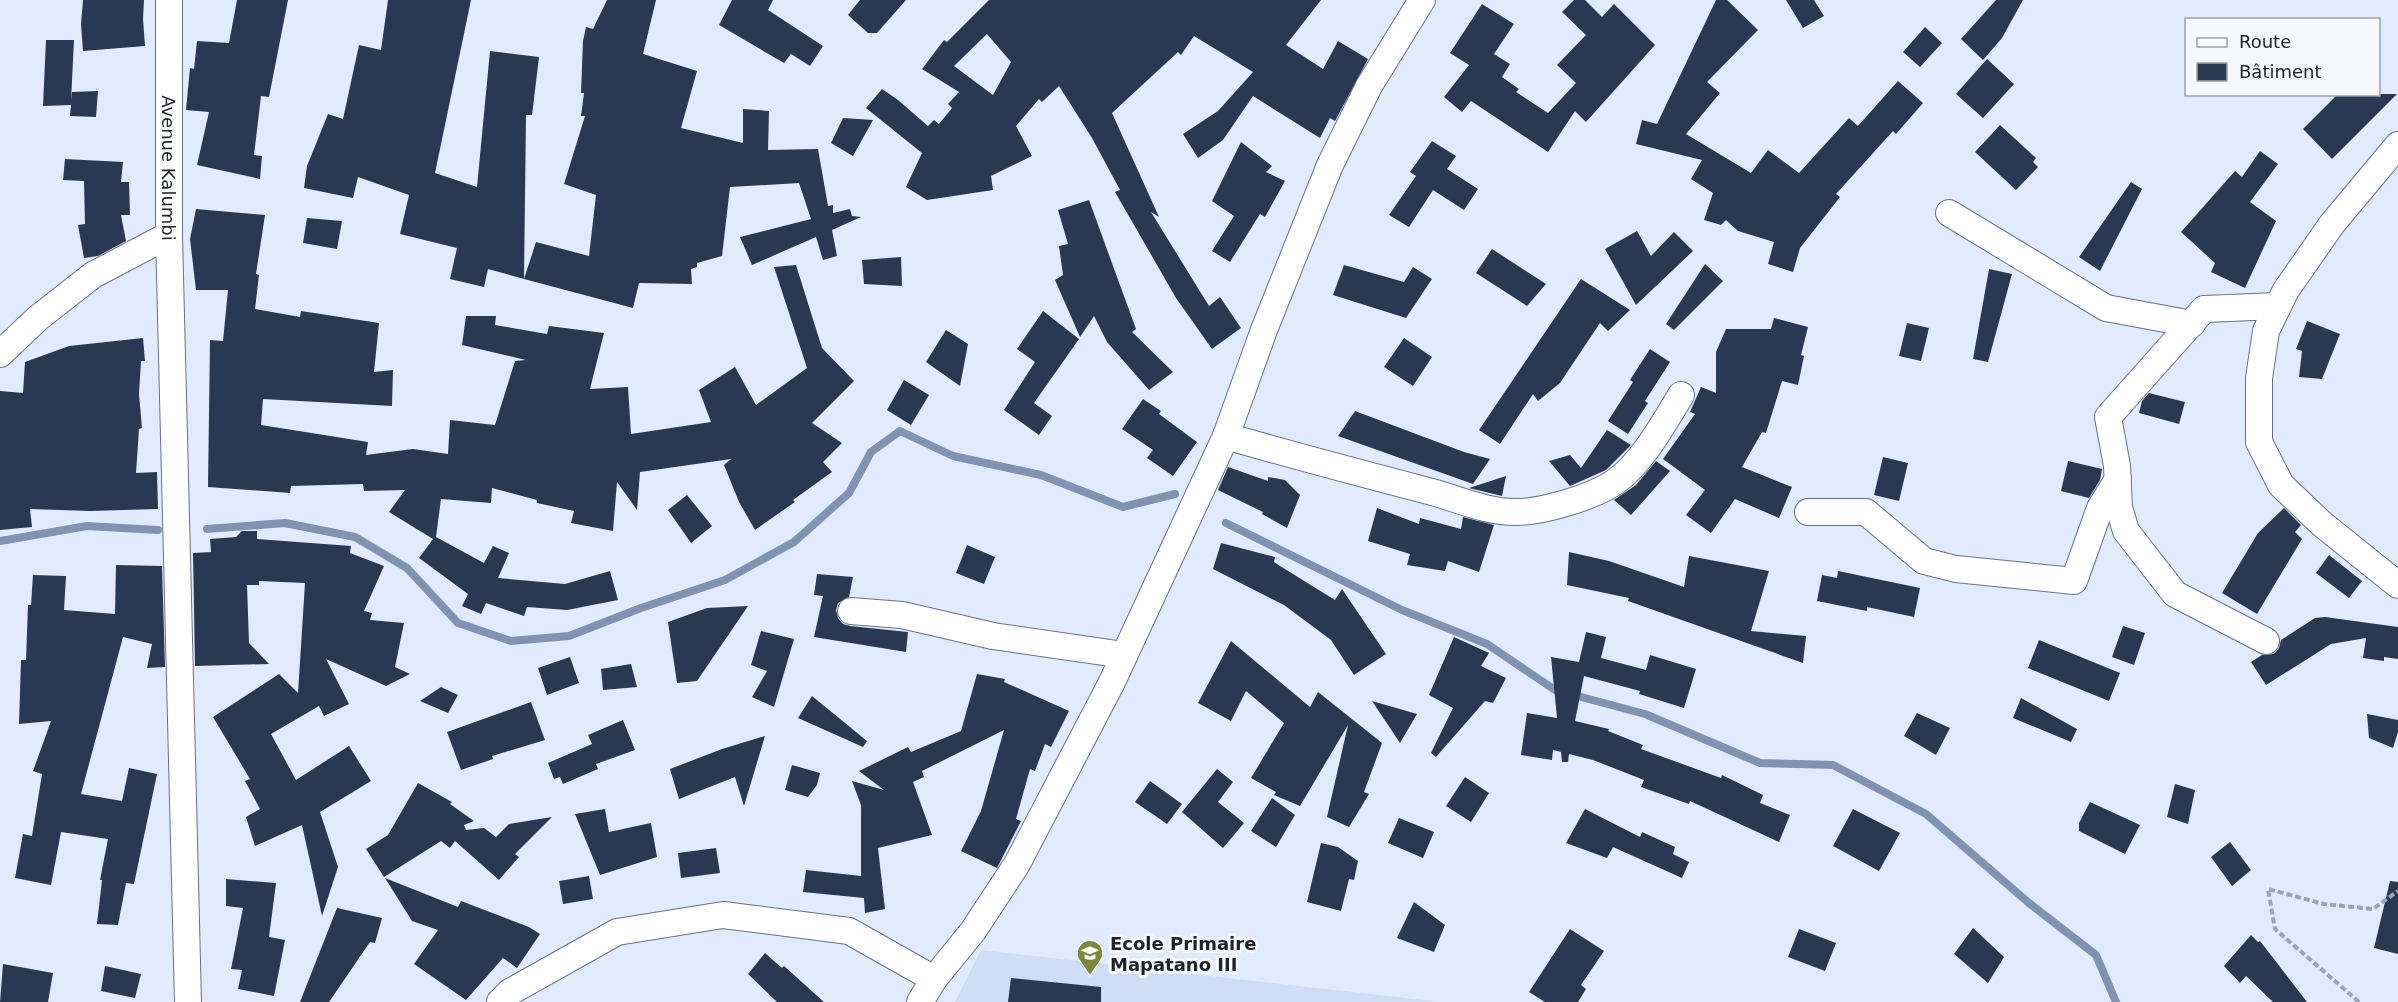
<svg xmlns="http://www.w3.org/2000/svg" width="2398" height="1002" font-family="'DejaVu Sans',sans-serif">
	<rect width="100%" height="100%" fill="#e0ebff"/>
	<polygon fill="#cedcf5" points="981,950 1441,1002 955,1002"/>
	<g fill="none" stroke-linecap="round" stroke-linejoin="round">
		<g stroke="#8093b2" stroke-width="8">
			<polyline points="1226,523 1402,610 1487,644 1555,690 1645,714 1760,763 1833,765 1926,814 2029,903 2096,955 2116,1002"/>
			<polyline points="207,529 285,523 355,537 407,568 458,623 511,641 569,636 641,608 725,580 794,542 849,493 871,452 900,431 953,456 1041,475 1123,507 1175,494"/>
			<polyline points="0,541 87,526 158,530"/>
		</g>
	</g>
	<g fill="#293953" fill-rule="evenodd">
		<polygon points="83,0 144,0 143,19 145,46 83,51 81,24"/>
		<polygon points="237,0 288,0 269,97 261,96 254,155 262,156 260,179 197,165 209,112 186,110 190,68 194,69 197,41 229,43"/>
		<polygon points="388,0 471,0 435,173 477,187 490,51 539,57 532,115 526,115 524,279 488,269 484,287 450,279 457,248 400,234 409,195 358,177 353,198 304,188 307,166 328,114 343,119 359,45 381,50"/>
		<polygon points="607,0 656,0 643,54 697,71 681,128 743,143 743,109 769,111 768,150 818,149 828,206 833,205 833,213 850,209 852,216 861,217 832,230 837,256 823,260 816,237 752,265 740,237 811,219 799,183 730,187 722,256 697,263 697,267 691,269 692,284 639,283 633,308 524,279 536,242 589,256 596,195 564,184 585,116 581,116 584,93 581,93 583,41 586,27 593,29"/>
		<polygon points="732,0 773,0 768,10 823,46 810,66 791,54 784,63 719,25"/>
		<polygon points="860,0 906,0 877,33 868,33 848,15"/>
		<path d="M989,0h332l-35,45 37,24 15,-28 30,18 -33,62 -5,-3 -10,20 -67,-42 -30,44 -25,18 -15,-24 35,-23 35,-39 -59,-36 -13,19 -3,-3 -66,61 47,104 -8,-5 58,94 11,-9 21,31 -29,21 -36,-51 -61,-106 5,-2 -28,-52 -33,-52 -17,16 -3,-3 -23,27 16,30 -41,20 2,14 -66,10 -21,-13 16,-34 -56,-45 16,-19 16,11 30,26 6,-6 5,4 13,-16 -4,-4 11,-12 -37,-23 22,-29 3,2zM987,34l24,28 -18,33 -39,-29z"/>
		<polygon points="1574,0 1585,0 1602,17 1614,4 1655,45 1586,122 1575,111 1548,152 1471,101 1462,112 1444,97 1469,65 1450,53 1482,4 1514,24 1494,54 1510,64 1502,77 1519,89 1516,92 1548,113 1576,83 1557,65 1586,35 1562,12"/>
		<polygon points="1716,0 1727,0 1758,30 1707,82 1720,93 1686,134 1751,173 1768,150 1799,173 1849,118 1858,126 1898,81 1923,103 1896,134 1893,131 1836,194 1840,197 1800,248 1793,272 1768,264 1774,242 1738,231 1726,220 1721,225 1704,220 1713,193 1691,179 1702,160 1636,144 1642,120 1657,124"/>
		<polygon points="1786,0 1814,0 1824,16 1803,28"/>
		<polygon points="1996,0 2023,0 2002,38 1983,60 1961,39"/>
		<polygon points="1925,27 1942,43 1920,67 1903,52"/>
		<polygon points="46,40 74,40 71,101 72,92 98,91 96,117 70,116 71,105 43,106"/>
		<polygon points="1987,59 2014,84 1983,118 1956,94"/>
		<polygon points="2338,94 2397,94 2332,159 2303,129"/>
		<polygon points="843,118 873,120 853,156 831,143"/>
		<polygon points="2000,125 2036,158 2033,162 2038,167 2016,190 1975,152"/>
		<polygon points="1432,141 1456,156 1447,169 1478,189 1464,210 1433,190 1409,227 1389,215 1416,176 1410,172"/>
		<polygon points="1241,142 1272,166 1266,172 1285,181 1265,217 1260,214 1230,262 1212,251 1234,216 1212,201"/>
		<polygon points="2260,151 2278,164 2250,202 2276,221 2245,288 2211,272 2215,263 2181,232 2235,171 2242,177"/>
		<polygon points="65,159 123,162 121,182 129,182 130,215 121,215 126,241 98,256 84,258 78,225 85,224 84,181 63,180"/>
		<polygon points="2131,182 2142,189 2100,271 2079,257"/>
		<polygon points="1089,200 1136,329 1132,332 1173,372 1149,390 1107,342 1094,316 1080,337 1055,280 1063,275 1059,246 1068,244 1058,210"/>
		<polygon points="196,209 265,215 256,274 259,275 255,309 300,317 301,311 379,323 374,372 393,370 392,406 263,399 261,425 368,442 366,455 413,449 448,454 450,420 495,425 515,361 526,360 462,345 466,316 496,316 495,325 547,334 549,326 604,333 590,389 628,387 631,434 711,422 699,390 735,367 756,405 807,368 774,267 796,265 822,348 854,381 812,423 842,443 823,462 832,472 793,500 795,502 755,530 739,502 724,465 731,459 640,472 637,510 617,482 613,531 571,523 574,511 537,503 537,500 492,488 491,503 441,499 436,537 484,563 493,546 509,553 498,578 565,584 610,571 618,600 567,610 527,607 524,616 486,603 481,614 462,606 468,594 419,558 433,539 389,512 405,490 364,491 363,484 291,486 290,493 208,487 210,340 223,341 228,290 196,290 190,239"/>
		<polygon points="307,218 342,221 337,249 303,243"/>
		<polygon points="1637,231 1651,256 1674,232 1693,251 1636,305 1605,249"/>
		<polygon points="1492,249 1546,284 1527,306 1476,273"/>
		<polygon points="901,257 902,286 864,284 862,260"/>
		<polygon points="1705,264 1723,281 1674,330 1666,324"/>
		<polygon points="1344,265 1404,282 1413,267 1432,279 1406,318 1333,295"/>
		<polygon points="1989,269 2012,274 1988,362 1973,359"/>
		<polygon points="1581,279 1630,310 1608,331 1600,323 1560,383 1538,401 1533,394 1500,444 1479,430"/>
		<polygon points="1043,311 1079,339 1034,403 1052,416 1039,435 1004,410 1035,362 1017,349"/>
		<polygon points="1774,318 1808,327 1801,355 1804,356 1798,385 1782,381 1766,433 1762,432 1742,467 1792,487 1779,518 1735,499 1711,533 1686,515 1705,490 1663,459 1695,414 1690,412 1701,387 1716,393 1716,352 1726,329 1771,329"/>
		<polygon points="2307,321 2340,334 2322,379 2299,377 2302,351 2296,349"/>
		<polygon points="1907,323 1929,328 1921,361 1899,356"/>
		<polygon points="946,330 968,344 960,386 926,362"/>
		<polygon points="143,338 145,361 141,361 139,394 142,428 139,429 136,473 157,472 158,509 90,511 30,509 32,527 0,530 0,391 23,393 25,362 69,346"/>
		<polygon points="1404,338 1432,357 1413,386 1384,367"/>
		<polygon points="1650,349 1670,362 1645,401 1648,403 1628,434 1608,421 1633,382 1630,380"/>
		<polygon points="904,380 929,395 911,425 887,410"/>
		<polygon points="2149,393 2185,402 2179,424 2139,413 2142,401"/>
		<polygon points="1143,399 1161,411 1159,414 1197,442 1173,476 1147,458 1153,450 1122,429"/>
		<polygon points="1355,411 1464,452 1490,459 1473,484 1338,436"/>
		<polygon points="1607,430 1631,445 1606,470 1570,486 1549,461 1570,455 1581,468"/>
		<polygon points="1883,457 1908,463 1899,501 1874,495"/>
		<polygon points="1656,461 1670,471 1631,515 1614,500 1636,485"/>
		<polygon points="2068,461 2102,469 2100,480 2089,498 2061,491"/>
		<polygon points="1228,467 1268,481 1268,477 1285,480 1300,495 1287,528 1262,514 1263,512 1218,490"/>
		<polygon points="1506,476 1502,496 1469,488"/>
		<polygon points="687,495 712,526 691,543 668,510"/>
		<polygon points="1377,508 1419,524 1420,518 1461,529 1463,517 1494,525 1479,572 1448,561 1445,571 1407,565 1410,554 1368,541"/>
		<polygon points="2284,508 2301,525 2295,532 2302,539 2257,614 2222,593 2258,533"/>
		<polygon points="242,531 257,531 257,539 351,546 350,553 384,566 364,611 372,613 370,620 404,623 395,667 410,674 386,686 326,659 349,704 324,716 319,706 271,734 296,780 349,746 371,781 320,812 338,867 322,916 302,825 255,846 246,817 260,809 245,781 250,779 213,717 279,674 298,693 305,583 259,581 259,585 247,585 249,643 269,664 195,666 193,553 211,552 210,539 236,537"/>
		<polygon points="1221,543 1275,557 1274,562 1280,566 1335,600 1342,589 1386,654 1354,675 1331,640 1284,605 1213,569"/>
		<polygon points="967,545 995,557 984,584 956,573"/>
		<polygon points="1569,552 1609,561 1684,587 1689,556 1769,571 1751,631 1806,636 1803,663 1628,601 1629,598 1567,585"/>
		<polygon points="2329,555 2362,581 2349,598 2316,573"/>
		<polygon points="116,565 162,566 165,667 147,668 152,644 123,637 81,794 122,801 129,768 157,774 134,884 126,883 118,925 97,924 102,880 100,880 108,839 61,832 51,885 15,878 23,834 32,836 42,774 33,771 51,721 19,724 21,660 26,660 28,605 31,605 33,575 66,576 64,610 115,614"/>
		<polygon points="1838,571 1920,588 1914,617 1867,607 1867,611 1817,601 1822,575 1837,578"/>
		<polygon points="817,574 853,577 849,597 838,603 836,610 838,618 843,624 850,626 908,632 906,652 814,637 823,596 814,595"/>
		<polygon points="748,606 697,681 677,683 668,622 707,608"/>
		<polygon points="2325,617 2398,627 2398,659 2384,657 2384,661 2363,658 2366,638 2331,644 2266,685 2251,662 2262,655 2274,654 2279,648 2281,640 2315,618"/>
		<polygon points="2123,626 2145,633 2134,665 2112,657"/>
		<polygon points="761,631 794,639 774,707 752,697 767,671 751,665"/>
		<polygon points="1586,632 1606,637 1601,658 1646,670 1650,655 1696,669 1684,708 1639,694 1640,691 1584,676 1575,721 1609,729 1608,731 1643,745 1641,749 1721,778 1722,775 1763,795 1760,803 1790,815 1779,842 1690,801 1689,804 1641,787 1644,780 1593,760 1569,754 1568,762 1562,762 1561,752 1553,750 1552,760 1521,755 1527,713 1557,718 1551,657 1579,662"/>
		<polygon points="1454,637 1489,653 1481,666 1506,678 1493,703 1485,701 1436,757 1431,753 1453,708 1429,695"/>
		<polygon points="2039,640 2120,673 2109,701 2028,668"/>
		<polygon points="1231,641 1310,707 1318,692 1382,743 1364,792 1369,794 1349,827 1327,817 1348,725 1300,806 1274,795 1276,792 1251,778 1284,723 1246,691 1231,721 1198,703"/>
		<polygon points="570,657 579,683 547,695 538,668"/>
		<polygon points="631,664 637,687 603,690 601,669"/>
		<polygon points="977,674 1005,679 1004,682 1069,711 1051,747 1045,744 1035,771 1030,769 1016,819 1021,821 997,868 961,851 981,811 1004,730 922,771 924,777 913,782 932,835 878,848 885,909 865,913 864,898 803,892 806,870 861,876 861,805 852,781 884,790 859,771 908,747 911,752 961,731"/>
		<polygon points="441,687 458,695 448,713 420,701"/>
		<polygon points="812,696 867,741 863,747 798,718"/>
		<polygon points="2021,698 2077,729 2071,742 2013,718"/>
		<polygon points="1372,701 1417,714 1400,743"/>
		<polygon points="531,702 545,740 492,756 493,759 461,770 447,732"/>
		<polygon points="1917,713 1950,728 1936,755 1904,736"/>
		<polygon points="2367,714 2398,720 2398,732 2393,748 2369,738"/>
		<polygon points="623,720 635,750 596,764 598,769 563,784 560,777 554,779 548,763 592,744 588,735"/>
		<polygon points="765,736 744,806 735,777 679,799 670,769 722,749"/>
		<polygon points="792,765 820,773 817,785 808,797 785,790"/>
		<polygon points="1217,769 1233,782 1218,802 1244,823 1223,848 1182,812"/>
		<polygon points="1465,777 1489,793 1471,822 1446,806"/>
		<polygon points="1150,781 1182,804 1167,824 1135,802"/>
		<polygon points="418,783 452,802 450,804 474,821 464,825 466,830 484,828 496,837 509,824 552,817 515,854 519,857 499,880 455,841 450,848 441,841 384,877 366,849 388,835"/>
		<polygon points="2175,784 2195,790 2188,824 2167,817"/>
		<polygon points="1272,798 1295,815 1276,847 1251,831"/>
		<polygon points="2090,802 2140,825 2125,854 2079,831 2079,823"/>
		<polygon points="605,809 609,832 651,823 657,857 600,875 575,814"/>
		<polygon points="1585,809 1640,837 1642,832 1675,847 1673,854 1689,862 1682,878 1613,847 1607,858 1566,843"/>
		<polygon points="1853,809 1900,833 1879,871 1833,846"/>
		<polygon points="1399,818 1434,832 1423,858 1388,843"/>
		<polygon points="2230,842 2251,870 2232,886 2211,857"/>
		<polygon points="1321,843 1338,847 1358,861 1354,880 1349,879 1341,911 1307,902"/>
		<polygon points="716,848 720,873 681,878 678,853"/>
		<polygon points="589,876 593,899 563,904 559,881"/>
		<polygon points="385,878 458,907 461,901 529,927 540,934 517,968 503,958 466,1000 414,964 438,930 412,921"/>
		<polygon points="226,879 276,883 269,937 285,940 274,996 238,989 242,970 231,969 243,908 226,906"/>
		<polygon points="2390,881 2398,882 2398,954 2374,948"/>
		<polygon points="1414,902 1445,925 1434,952 1397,938"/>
		<polygon points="337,908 382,918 375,943 370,942 329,1002 300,1002"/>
		<polygon points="1973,928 2004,957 1988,983 1954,954"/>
		<polygon points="1570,929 1604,951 1581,985 1586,989 1578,1002 1545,1002 1529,992"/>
		<polygon points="1799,929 1836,943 1825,971 1788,957"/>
		<polygon points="2251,935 2258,942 2260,941 2307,1002 2273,1002 2246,976 2240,983 2224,966"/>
		<polygon points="765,953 782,968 784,966 824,1002 777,1002 748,974"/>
		<polygon points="3,964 53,973 48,1002 0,1002"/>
		<polygon points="105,966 141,974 135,998 101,991"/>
		<polygon points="1011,978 1101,987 1101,1002 1008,1002"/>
	</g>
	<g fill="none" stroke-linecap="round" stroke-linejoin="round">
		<g stroke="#657287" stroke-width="28">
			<g id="minor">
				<path id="s1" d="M169,0v235l19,767"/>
				<polyline points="2398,145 2332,224 2286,290 2266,331 2259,378 2259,442 2281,485 2322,524 2398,585"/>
				<polyline points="1949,213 2106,308 2192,324"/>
				<polyline points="0,354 38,318 93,275 169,235"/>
				<path d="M1226,436c68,20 137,38 206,56 29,8 54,20 84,20 27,0 77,-15 99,-30 27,-19 49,-59 66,-87"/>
				<polyline points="1808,512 1866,512 1924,561 1956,569 2074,581 2100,508 2118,479"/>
				<polyline points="851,611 902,615 993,636 1124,655"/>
				<polyline points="2266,641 2175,594 2126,531 2119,507 2117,466 2108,417 2204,309 2278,306"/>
				<polyline points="500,1002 510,992 617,932 723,915 849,931 934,979"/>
				<polyline points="920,1002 934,979 973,931 1017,864 1112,682 1226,436 1264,330 1330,165 1369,86 1422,0"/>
			</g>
		</g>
		<polyline stroke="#9ba4b4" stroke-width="4" stroke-dasharray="6 3" stroke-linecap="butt" points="2359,1002 2275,929 2268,889 2324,904 2373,909 2398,891"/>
		<use href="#minor" stroke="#fff" stroke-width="26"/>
	</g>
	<defs>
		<g id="school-pin" transform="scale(1.35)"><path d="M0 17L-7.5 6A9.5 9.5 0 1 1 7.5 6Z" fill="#7c8835" stroke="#f5f8fd"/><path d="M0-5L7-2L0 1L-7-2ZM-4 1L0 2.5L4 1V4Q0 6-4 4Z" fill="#fff"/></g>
	</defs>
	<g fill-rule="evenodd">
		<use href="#school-pin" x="1090" y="953"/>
	</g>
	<g text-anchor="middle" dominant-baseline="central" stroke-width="6" stroke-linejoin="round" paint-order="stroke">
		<g font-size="18" fill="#1c212a" stroke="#f5f8fd">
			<text stroke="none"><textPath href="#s1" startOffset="168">Avenue Kalumbi</textPath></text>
		</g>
		<g font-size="18" font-weight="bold" fill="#1c212a" stroke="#f5f8fd" text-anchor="start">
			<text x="1110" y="943">Ecole Primaire<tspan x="1110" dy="21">Mapatano III</tspan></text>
		</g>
	</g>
	<rect x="2185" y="18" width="195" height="78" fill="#f5f8fd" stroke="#9ea2a9" stroke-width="1.5"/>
	<rect x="2197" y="38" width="30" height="9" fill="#ffffff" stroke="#9ea2a9" stroke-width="1.5"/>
	<text x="2239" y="48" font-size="18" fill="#1c212a">Route</text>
	<rect x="2197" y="63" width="30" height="18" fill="#293953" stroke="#9ea2a9" stroke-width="1.5"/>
	<text x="2239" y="78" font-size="18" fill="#1c212a">Bâtiment</text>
</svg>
